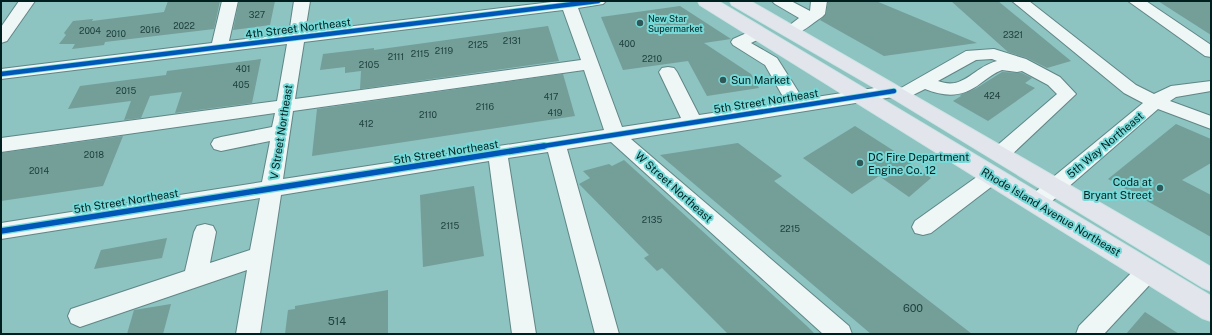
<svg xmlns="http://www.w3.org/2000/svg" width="1212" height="335" font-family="'Public Sans',sans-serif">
	<rect width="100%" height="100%" fill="#8dc3c1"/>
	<g fill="#749e98">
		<polygon points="168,1 220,1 214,29 105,42 104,45 72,49 75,44 59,44 66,35 64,33 73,21 93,19 92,21 164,12"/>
		<polygon points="239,1 275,1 270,25 233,30"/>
		<polygon points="828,1 876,1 977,43 884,56 820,20 826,14"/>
		<polygon points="951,1 998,1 1071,61 1047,68 1027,58 1008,52"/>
		<polygon points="1158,1 1211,1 1211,35"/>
		<polygon points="680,6 731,39 704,43 751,74 759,88 707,96 688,61 623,70 601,17"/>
		<polygon points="548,26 559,61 360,89 361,71 345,73 345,67 320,70 323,54 374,48 374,50"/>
		<polygon points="261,59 252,103 175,113 182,92 150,96 141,118 124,120 131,101 68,109 80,86 166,75 167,71"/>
		<polygon points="1002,72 1022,73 1032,78 1025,83 1035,88 988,121 953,101 961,96 960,95 975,89"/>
		<polygon points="563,74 575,116 312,156 317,109"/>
		<polygon points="1176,124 1211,139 1211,163 1182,180 1211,195 1211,237 1108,179"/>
		<polygon points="855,126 905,158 904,159 931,178 909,197 879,176 852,194 803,158"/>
		<polygon points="123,136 103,186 1,201 1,153"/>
		<polygon points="738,143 782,176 774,181 972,334 871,334 660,155"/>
		<polygon points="624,160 808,327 815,334 728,334 662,268 657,271 644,258 649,255 579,184 590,178 583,171 609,164 612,166"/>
		<polygon points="474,186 484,256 423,267 420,195"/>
		<polygon points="167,238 162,258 94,269 101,250"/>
		<polygon points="388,290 388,334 285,334 288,310 295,309 295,306"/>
		<polygon points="171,304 163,334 127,334 134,310"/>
		<polygon points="1145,312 1179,334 1126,334"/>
	</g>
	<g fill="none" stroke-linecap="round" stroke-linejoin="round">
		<g stroke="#5f8685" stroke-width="2">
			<g id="minor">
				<polygon points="19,1 35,1 7,41 1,43 1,27"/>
				<path d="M222,1h16l-9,40 60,-7 5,-33h16l-5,31 255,-31h46l-3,3 -25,4 44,119 59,-9 -22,-46 3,-4 6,-1 6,1 3,4 22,43 87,-13 -21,-37 -32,-20 -2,-3 2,-3 18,-8 6,-2 6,2 2,3 -2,3 -12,6 26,15 26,41 91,-14 7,3 65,-37 28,-2 32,10 34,18 16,17 -69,65 -7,2 -7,-2 -3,-5 3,-5 64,-55 -9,-9 -26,-14 -5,1 -15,-2c-8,3 -14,8 -21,13 -19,15 -35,14 -56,6l-24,12 -8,-4 -262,42 218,187 3,8h-29l-212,-192 -44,7 52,185h-24l-47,-182 -40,6 28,176h-24l-23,-173 -208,34 -21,139h-24l11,-64 -167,57 -9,-4 -3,-7 3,-7 114,-38 9,-39 3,-6 8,-2 8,2 3,6 -6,31 40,-13 10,-52 -259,41v-16l261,-41 8,-41 -49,10 -7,-2 -3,-5 3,-5 7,-2 51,-10 3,-14 -274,39v-14l276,-37 10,-57 -286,35v-10l211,-26zM563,10l18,50 -286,39 9,-57zM992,59l5,2c-24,6 -33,30 -59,20l38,-21zM584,70l20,60 -321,49 10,-68z"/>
				<path d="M772,1h19l19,10 1,-10h16l-2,13 -3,3c-11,7 -24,21 -38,17l-2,-3 17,-13 -24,-14z"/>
				<polygon points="1012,1 1029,1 1136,85 1154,94 1171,86 1211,81 1211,91 1176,97 1170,101 1211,116 1211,129 1158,109 1043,209 1036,211 1029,209 1025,203 1029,197 1143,103 1124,93"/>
				<polygon points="1128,1 1146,1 1211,45 1211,57 1205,56"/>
				<polygon points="992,169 999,171 1002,176 999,181 931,233 923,235 915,233 912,227 915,221 985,171"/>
				<polygon points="1148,262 1156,264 1160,271 1156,278 1104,334 1076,334 1079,326 1140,264"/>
			</g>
		</g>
		<g stroke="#cce4e3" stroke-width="2">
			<g id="major">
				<polygon points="698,1 718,1 1211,296 1211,321 1202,318 700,5"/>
				<polygon points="730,1 750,1 1211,267 1211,291 1202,287 894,99 732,5"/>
			</g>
		</g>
		<use href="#minor" fill="#eef6f6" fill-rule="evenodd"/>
		<use href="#major" fill="#e3e5ed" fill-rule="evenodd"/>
		<g stroke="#77d9d7" stroke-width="6">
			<g id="cycleway-far1">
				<polyline points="1,74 598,1"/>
				<polyline points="537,147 894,91"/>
			</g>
		</g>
		<g stroke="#77d9d7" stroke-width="8">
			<polyline id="cycleway" points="1,231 544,146"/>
		</g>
		<use href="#cycleway-far1" stroke="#0057b8" stroke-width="4.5"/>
		<use href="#cycleway" stroke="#0057b8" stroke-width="5.5"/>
	</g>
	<g fill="#315858" stroke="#77d9d7" stroke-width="1.5">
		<circle cx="640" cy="23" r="4"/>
		<circle cx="723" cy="80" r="4"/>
		<circle cx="860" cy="163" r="4"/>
		<circle cx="1160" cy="188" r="4"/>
	</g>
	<g text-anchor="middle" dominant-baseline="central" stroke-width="4" stroke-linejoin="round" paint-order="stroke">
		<g font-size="9" fill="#1d3f3d">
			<text x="257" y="14">327</text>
			<text x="184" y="25">2022</text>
			<text x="150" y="29">2016</text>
			<text x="90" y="30">2004</text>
			<text x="116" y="33">2010</text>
			<text x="1013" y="34">2321</text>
			<text x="512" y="40">2131</text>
			<text x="627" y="43">400</text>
			<text x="478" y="44">2125</text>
			<text x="444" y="50">2119</text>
			<text x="420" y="53">2115</text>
			<text x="396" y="56">2111</text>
			<text x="652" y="58">2210</text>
			<text x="369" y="64">2105</text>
			<text x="243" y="68">401</text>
			<text x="241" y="84">405</text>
			<text x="126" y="90">2015</text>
			<text x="992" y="95">424</text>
			<text x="551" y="96">417</text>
			<text x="485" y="106">2116</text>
			<text x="555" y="112">419</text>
			<text x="428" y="114">2110</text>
			<text x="366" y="123">412</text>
			<text x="94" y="154">2018</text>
			<text x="39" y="170">2014</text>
			<text x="652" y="219">2135</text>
			<text x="450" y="225">2115</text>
			<text x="790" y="228">2215</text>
		</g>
		<g font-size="9" fill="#001f1f" stroke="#77d9d7" text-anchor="start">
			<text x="648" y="18">New Star<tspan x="648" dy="10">Supermarket</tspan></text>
		</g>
		<g font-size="11" fill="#001f1f" stroke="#77d9d7">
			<text transform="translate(298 28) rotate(-7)">4th Street Northeast</text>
			<text transform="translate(766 101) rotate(-9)">5th Street Northeast</text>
			<text transform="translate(281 132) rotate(-81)">V Street Northeast</text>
			<text transform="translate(1105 145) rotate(-40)">5th Way Northeast</text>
			<text transform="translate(446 152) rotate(-9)">5th Street Northeast</text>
			<text transform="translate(674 187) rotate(42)">W Street Northeast</text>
			<text transform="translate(126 201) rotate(-9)">5th Street Northeast</text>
			<text transform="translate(1051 212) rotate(31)">Rhode Island Avenue Northeast</text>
		</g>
		<g font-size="11" fill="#001f1f" stroke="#77d9d7" text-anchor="start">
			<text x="731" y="80">Sun Market</text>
			<text x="868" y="157">DC Fire Department<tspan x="868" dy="13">Engine Co. 12</tspan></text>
			<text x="1152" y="182" text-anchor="end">Coda at<tspan x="1152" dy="13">Bryant Street</tspan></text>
		</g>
		<g font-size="11" fill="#1d3f3d">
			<text x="913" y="308">600</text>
			<text x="337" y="321">514</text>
		</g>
	</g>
	<rect width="1212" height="335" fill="none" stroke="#001f1f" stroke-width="4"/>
</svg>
